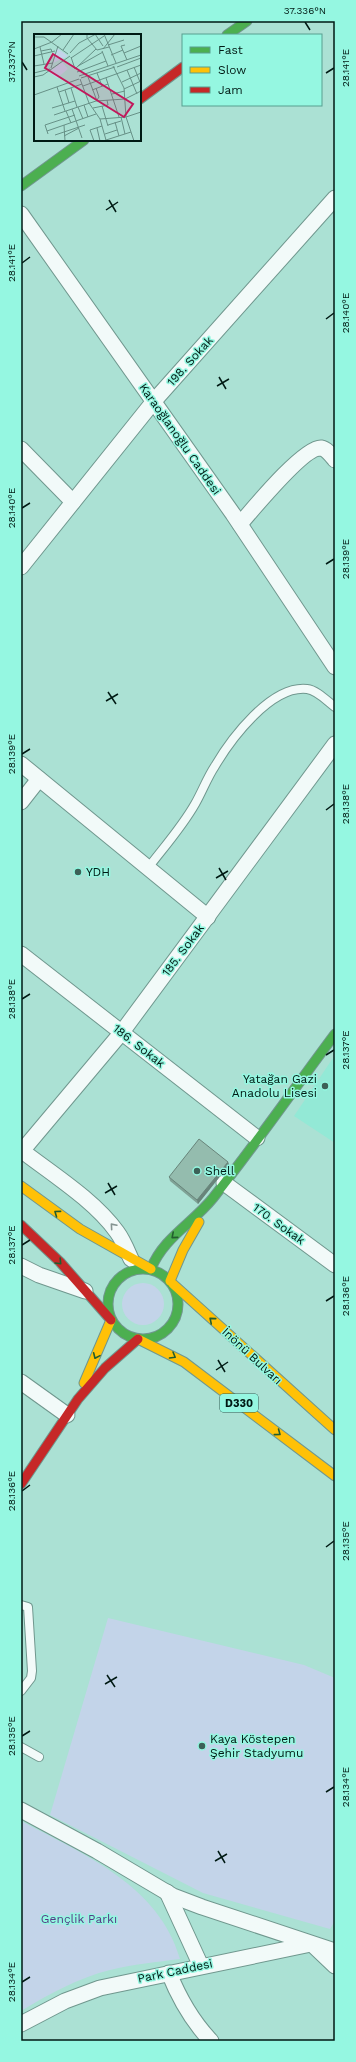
<svg xmlns="http://www.w3.org/2000/svg" width="356" height="2062" font-family="'Work Sans',sans-serif">
	<rect width="100%" height="100%" fill="#abe1d4"/>
	<polygon fill="#93e9d6" points="335,1055 335,1143 294,1116"/>
	<g fill="#c3d4e9">
		<circle cx="143" cy="1304" r="21"/>
		<polygon points="108,1618 304,1665 335,1678 335,1921 330,1929 203,1893 50,1815"/>
		<path d="M21,1821c62,33 138,64 159,138 -23,3 -47,5 -70,11 -32,8 -61,24 -89,41z"/>
	</g>
	<g fill="none" stroke-linecap="round" stroke-linejoin="round">
		<g stroke="#70978e" stroke-width="10">
			<g id="lane">
				<path d="M148,868c16,-21 34,-41 47,-64 7,-12 12,-26 20,-38 16,-27 56,-81 92,-77 10,1 20,12 28,18"/>
				<polyline points="21,1605 28,1607 32,1671 31,1678 21,1691"/>
				<polyline points="21,1747 39,1757"/>
			</g>
		</g>
		<g stroke="#70978e" stroke-width="17">
			<g id="street">
				<polyline points="21,214 233,514 335,667"/>
				<polyline points="21,449 73,502"/>
				<path d="M240,524c13,-15 64,-77 81,-76 6,1 10,7 14,12"/>
				<polyline points="21,567 154,401 335,198"/>
				<polyline points="21,764 208,917"/>
				<polyline points="21,802 39,779"/>
				<polyline points="21,954 257,1138"/>
				<path d="M21,1150c31,24 73,50 96,82 6,8 10,18 14,27"/>
				<polyline points="22,1151 122,1032 335,744"/>
				<polyline points="224,1183 335,1265"/>
				<polyline points="21,1266 39,1275 85,1291"/>
				<polyline points="21,1382 67,1415"/>
				<polyline points="21,1810 97,1851 173,1896 202,1907 335,1951"/>
				<polyline points="167,1892 201,1966"/>
				<polyline points="314,1946 335,1966"/>
				<path d="M169,1973c10,25 23,48 42,68"/>
				<polyline points="21,2024 65,2001 100,1988 311,1944"/>
			</g>
		</g>
		<g stroke="#70978e" stroke-width="11">
			<g id="fast">
				<polyline points="227,35 247,21"/>
				<polyline points="21,186 84,140"/>
				<circle cx="143" cy="1304" r="35"/>
				<path d="M151,1269c12,-31 42,-46 62,-71 42,-53 81,-109 122,-164"/>
			</g>
		</g>
		<g stroke="#70978e" stroke-width="11">
			<g id="slow">
				<polyline points="21,1186 80,1229 151,1269"/>
				<polyline points="170,1281 183,1250 199,1222"/>
				<polyline points="173,1284 335,1430"/>
				<polyline points="138,1339 184,1362 335,1476"/>
				<polyline points="84,1383 111,1320"/>
			</g>
		</g>
		<g stroke="#70978e" stroke-width="11">
			<g id="jam">
				<polyline points="140,99 183,67"/>
				<polyline points="21,1225 60,1262 111,1320"/>
				<polyline points="21,1484 78,1399 105,1368 138,1339"/>
			</g>
		</g>
		<use href="#lane" stroke="#f2faf9" stroke-width="8"/>
		<use href="#street" stroke="#f2faf9" stroke-width="15"/>
		<use href="#fast" stroke="#4caf50" stroke-width="9"/>
		<use href="#slow" stroke="#ffc107" stroke-width="9"/>
		<use href="#jam" stroke="#c62828" stroke-width="9"/>
	</g>
	<polygon fill="#7fa296" points="228,1162 229,1165 198,1204 170,1181 169,1177"/>
	<polygon fill="#68847a" points="228,1162 229,1165 198,1204 197,1200"/>
	<polygon fill="#94bcae" stroke="#68847a" points="199,1139 228,1162 197,1200 169,1177"/>
	<defs><path id="oneway-chevron" d="M-2-3.5L2.5 0L-2 3.5" fill="none" stroke-width="1.6" stroke-linecap="round" stroke-linejoin="round"/></defs>
	<g stroke="#225d2f">
		<use href="#oneway-chevron" transform="translate(57 1213) rotate(-144)"/>
		<use href="#oneway-chevron" transform="translate(174 1236) rotate(139)"/>
		<use href="#oneway-chevron" transform="translate(59 1262) rotate(46)"/>
		<use href="#oneway-chevron" transform="translate(212 1320) rotate(-140)"/>
		<use href="#oneway-chevron" transform="translate(96 1356) rotate(114)"/>
		<use href="#oneway-chevron" transform="translate(173 1356) rotate(30)"/>
		<use href="#oneway-chevron" transform="translate(278 1433) rotate(37)"/>
	</g>
	<use stroke="#859592" href="#oneway-chevron" transform="translate(113 1226) rotate(-131)"/>
	<path fill="none" stroke="#001a14" stroke-width="1.5" d="M305,22l5,8M22,62l5,8M326,73l8,-5M109,200l7,12M106,210l12,-8M22,263l8,-6M326,319l8,-6M219,377l7,12M217,386l12,-7M22,508l8,-5M326,564l8,-5M108,692l8,12M106,701l12,-7M22,754l8,-5M326,810l8,-6M219,868l7,12M216,878l12,-7M22,999l8,-5M326,1055l8,-5M108,1183l7,12M105,1193l12,-7M22,1245l8,-5M326,1301l8,-5M218,1360l7,12M216,1370l12,-8M22,1491l8,-6M326,1547l8,-6M107,1675l8,12M105,1684l12,-7M22,1736l8,-5M326,1792l8,-5M218,1851l7,12M215,1861l12,-7M22,1982l8,-5"/>
	<g fill="#3c6057" stroke="#95f7e1" stroke-width="1.5">
		<circle cx="78" cy="872" r="4"/>
		<circle cx="325" cy="1086" r="4"/>
		<circle cx="197" cy="1171" r="4"/>
		<circle cx="202" cy="1746" r="4"/>
	</g>
	<g text-anchor="middle" dominant-baseline="central" stroke-width="3" stroke-linejoin="round" paint-order="stroke">
		<rect fill="#95f7e1" stroke="#2d5c52" stroke-width="1" x="220" y="1394" width="38" height="18" rx="3"/>
		<g font-size="11" font-weight="bold" fill="#001a14">
			<text x="239" y="1403">D330</text>
		</g>
		<g font-size="12" fill="#001a14" stroke="#95f7e1">
			<text transform="translate(190 361) rotate(-48)">198. Sokak</text>
			<text transform="translate(180 439) rotate(55)">Karaoğlanoğlu Caddesi</text>
			<text transform="translate(183 950) rotate(-53)">185. Sokak</text>
			<text transform="translate(139 1046) rotate(38)">186. Sokak</text>
			<text transform="translate(279 1224) rotate(36)">170. Sokak</text>
			<text transform="translate(252 1356) rotate(43)">İnönü Bulvarı</text>
			<text transform="translate(175 1971) rotate(-12)">Park Caddesi</text>
		</g>
		<g font-size="12" fill="#001a14" stroke="#95f7e1" text-anchor="start">
			<text x="86" y="872">YDH</text>
			<text x="317" y="1079" text-anchor="end">Yatağan Gazi<tspan x="317" dy="14">Anadolu Lisesi</tspan></text>
			<text x="205" y="1171">Shell</text>
			<text x="210" y="1739">Kaya Köstepen<tspan x="210" dy="14">Şehir Stadyumu</tspan></text>
		</g>
		<g font-size="12" fill="#563986" stroke="#95f7e1">
			<text x="79" y="1919">Gençlik Parkı</text>
		</g>
	</g>
	<g transform="translate(34 34)">
		<rect width="107" height="107" fill="#abe1d4"/>
		<path d="M23,14l11,8 -15,7zM28,28l6,7 -11,9 -8,-6z" fill="#c3d4e9"/>
		<path fill="none" stroke="#679187" stroke-width="1" d="M53,0v4l10,12 12,-3M61,0l8,12M70,0l12,29M0,3h10l24,17M74,11l16,-5M91,11l-4,1 6,14M6,13l4,17M0,15l18,-7 10,-8M69,15l12,-15M29,16l11,-16M7,17l10,-2 1,3M68,17l6,15M36,19l9,-10 17,-9M90,19l17,-7M77,21l12,-5M0,22l21,-5M37,23l4,12M37,24l33,-22M0,32l19,-3M44,32l25,-14M79,32l11,22 2,29 8,24M83,33l24,-9M100,33l6,15M17,34l7,-22M41,35l21,-20M93,36l10,24M43,38l29,-11M0,39l16,-4M63,39l5,13M45,42l62,-21M0,43l9,-2 27,-19M54,43l9,24M47,44l34,-11M72,44l13,39M46,45l9,24 11,16 26,-2M88,48l19,-9M49,52l58,-21M23,53l8,24M37,54l6,19M62,54l3,9 -2,3M90,55l17,-8M31,56l4,13M58,56l16,-6M25,58l23,-8M78,60l13,-3M0,61l45,-16M91,65l16,-8M50,71l4,12M68,72l6,20M44,73l5,12M18,74l23,-7M59,74l15,-3 -1,-5M38,75l10,29M32,77l5,12M20,81l42,-14 29,-2M87,83l4,17M92,83l15,-5M66,85l6,21M81,88l4,14M30,91l1,16M74,91l13,-4M63,94l3,13M13,97l49,-17M14,100l-3,-9 30,-10M71,100l12,-4M21,101l30,-10M30,102l15,-8M60,107l-4,-11 12,-4M69,107l28,-9"/>
		<path fill="#c2185b" fill-opacity="0.15" stroke="#c2185b" stroke-width="2" d="M19,20l80,50 -9,13 -79,-49z"/>
		<rect width="107" height="107" fill="none" stroke="#001a14" stroke-width="2"/>
	</g>
	<rect width="356" height="2062" fill="none" stroke="#95f7e1" stroke-width="44"/>
	<rect x="182" y="34" width="140" height="72" fill="#95f7e1" stroke="#599f8f"/>
	<rect x="190" y="47" width="20" height="6" fill="#4caf50" stroke="#599f8f"/>
	<text x="218" y="54" font-size="12" fill="#001a14">Fast</text>
	<rect x="190" y="67" width="20" height="6" fill="#ffc107" stroke="#599f8f"/>
	<text x="218" y="74" font-size="12" fill="#001a14">Slow</text>
	<rect x="190" y="87" width="20" height="6" fill="#c62828" stroke="#599f8f"/>
	<text x="218" y="94" font-size="12" fill="#001a14">Jam</text>
	<rect x="22" y="22" width="312" height="2018" fill="none" stroke="#001a14" stroke-width="1.5"/>
	<g font-size="10" text-anchor="middle" fill="#001a14">
		<text x="305" y="14">37.336°N</text>
		<text transform="translate(11 62) rotate(-90)" y="4">37.337°N</text>
		<text transform="translate(345 68) rotate(-90)" y="4">28.141°E</text>
		<text transform="translate(11 263) rotate(-90)" y="4">28.141°E</text>
		<text transform="translate(345 313) rotate(-90)" y="4">28.140°E</text>
		<text transform="translate(11 508) rotate(-90)" y="4">28.140°E</text>
		<text transform="translate(345 559) rotate(-90)" y="4">28.139°E</text>
		<text transform="translate(11 754) rotate(-90)" y="4">28.139°E</text>
		<text transform="translate(345 804) rotate(-90)" y="4">28.138°E</text>
		<text transform="translate(11 999) rotate(-90)" y="4">28.138°E</text>
		<text transform="translate(345 1050) rotate(-90)" y="4">28.137°E</text>
		<text transform="translate(11 1245) rotate(-90)" y="4">28.137°E</text>
		<text transform="translate(345 1296) rotate(-90)" y="4">28.136°E</text>
		<text transform="translate(11 1491) rotate(-90)" y="4">28.136°E</text>
		<text transform="translate(345 1541) rotate(-90)" y="4">28.135°E</text>
		<text transform="translate(11 1736) rotate(-90)" y="4">28.135°E</text>
		<text transform="translate(345 1787) rotate(-90)" y="4">28.134°E</text>
		<text transform="translate(11 1982) rotate(-90)" y="4">28.134°E</text>
	</g>
</svg>
